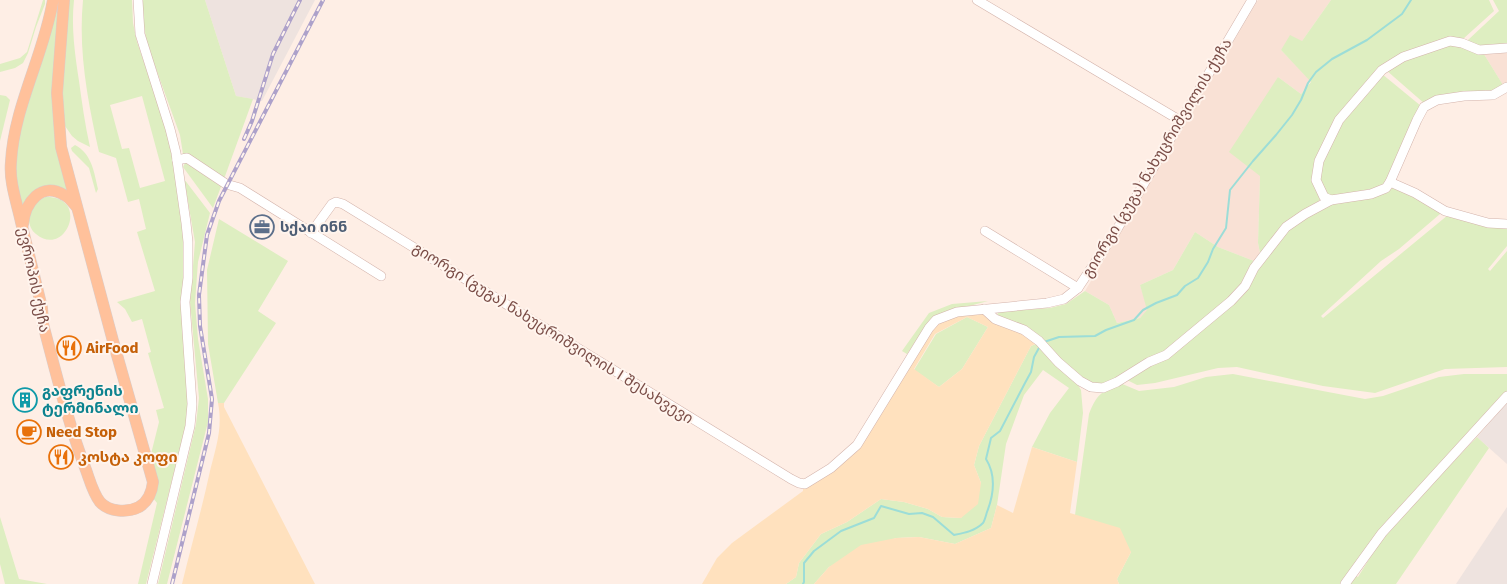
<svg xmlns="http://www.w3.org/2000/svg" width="1507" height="584" font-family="'Fira Sans','Noto Sans Georgian',sans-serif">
	<rect width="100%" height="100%" fill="#feeee5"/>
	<g fill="#f9e1d5">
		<polygon points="1258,0 1331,0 1302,41 1281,50 1311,81 1301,94 1278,77 1260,176 1258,243 1260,254 1254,261 1218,247 1195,232 1173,270 1140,285 1148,310 1140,318 1117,323 1109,305 1085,291"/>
		<polygon points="1507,49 1507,83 1503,85 1482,51"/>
	</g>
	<g fill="#eee3df">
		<polygon points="205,0 315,0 262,101 236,96"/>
		<polygon points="1507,403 1507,464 1477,437"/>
		<polygon points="1507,507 1507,584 1456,584"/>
	</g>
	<g fill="#deeec1" fill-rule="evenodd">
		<polygon points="43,0 45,0 45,4 36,27 28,53 23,63 15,68 0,72 0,64 20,58 27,52"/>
		<polygon points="57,0 61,0 57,44 68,192 29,196 21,207 15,172 18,143 26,109"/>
		<path d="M69,0h5c-3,28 1,54 5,81 3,22 6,44 11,66l-12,-6 -6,-5 -7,-10 -4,-36z"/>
		<path d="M83,0h49l1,23 4,19 31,90 16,98 4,166 -2,28 -40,160h-8l19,-81 -4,-5 -3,-40 9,-36 -3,-12 8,-2 -16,-55 3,-1 -9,-33 -10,3 -7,-13 -8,-7 38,-11 -18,-59 9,-3 -7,-30 -11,3 -12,-44 -17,-6c-11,-50 -21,-100 -16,-152zM142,96l23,85 -25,7 -11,-40 -7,1 -12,-44z"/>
		<polygon points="142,0 205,0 236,96 253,99 224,179 190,156 183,154 180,135 147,44 144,26"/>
		<polygon points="1331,0 1489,0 1494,11 1463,39 1402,56 1337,118 1314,165 1321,198 1318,202 1284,225 1252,266 1232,298 1165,353 1104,386 1092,385 1071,371 1041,338 1024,325 999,317 997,312 1050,308 1066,304 1085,291 1109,305 1117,323 1140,318 1147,310 1140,285 1173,270 1195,232 1218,247 1254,261 1260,253 1258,243 1260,176 1229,152 1278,77 1301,94 1311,82 1281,50 1290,35 1302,41"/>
		<polygon points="1493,0 1507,0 1507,45 1482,48 1468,44 1468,40 1499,11"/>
		<polygon points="1449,46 1465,46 1482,51 1503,85 1490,92 1425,104 1386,70 1420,51"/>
		<polygon points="1382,74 1421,106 1385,186 1341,195 1331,196 1325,192 1318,179 1321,161 1343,119"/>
		<polygon points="0,95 6,96 10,100 0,141"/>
		<path d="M75,145c17,9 19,27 23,44l-2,4 -7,-25 -17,-17 -1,-3z"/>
		<polygon points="188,162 222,184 213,208 183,167 185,163"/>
		<polygon points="184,179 210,213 198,262 195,303 198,339 208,399 208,422 167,584 158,584 196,424 199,398 190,302 195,242"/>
		<polygon points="1392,188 1402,190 1437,209 1440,214 1399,249 1381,261 1321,316 1323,318 1448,215 1507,226 1507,246 1488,269 1490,271 1507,251 1507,367 1445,369 1375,393 1323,386 1237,367 1218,368 1155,383 1137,385 1125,379 1235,303 1258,267 1289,227 1325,206 1372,197 1388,192"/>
		<path d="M45,197c46,-2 21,62 -9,37 -9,-7 -10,-23 -1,-31 3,-2 7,-4 10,-6z"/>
		<polygon points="219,219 288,261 258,311 276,323 224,403 218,403 208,344 207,270"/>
		<polygon points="988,301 947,312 928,323 907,354 902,351 929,313 952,304"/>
		<polygon points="967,317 988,327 962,369 939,387 914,370 936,334"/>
		<polygon points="1038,343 1053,363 1075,380 1081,390 1083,413 1077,462 1032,447 1050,413 1069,388 1043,370 1024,395 1006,444 997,505 991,528 955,544 919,537 896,538 829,567 814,584 786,584 796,577 799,563 821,534 847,522 881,499 904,502 928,509 942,517 961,518 981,483 974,465 979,446 1031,346"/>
		<path d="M1233,374l132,25 18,-3 56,-19 25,-3h43v18l-158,180 9,5 28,-45 91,-95 12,11 -93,136h-277l-2,-5 14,-27 -56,-37 14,-101c8,-20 12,-22 31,-31l19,8 35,-4 32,-10z"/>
		<polygon points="0,517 19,579 47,584 5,584 0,564"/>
	</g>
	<g fill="#ffe1be" fill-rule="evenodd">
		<path d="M981,313l15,11 25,7 17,12 -7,3 -52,100 -5,19 7,18 -3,21 -17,14 -19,-1 -14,-8 -24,-7 -23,-3 -34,23 -26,12 -22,29 -3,14 -10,7h-84l15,-26 15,-15 71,-52v-5l57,-40 75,-121 10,-8zM967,317l21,10 -26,42 -23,18 -25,-18 21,-35z"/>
		<path d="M218,403h6v4l91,177h-133c9,-38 20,-75 28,-113 6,-24 13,-44 8,-68z"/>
		<polygon points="1032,447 1077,462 1070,513 1120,528 1131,552 1117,579 1119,584 814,584 829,567 861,545 896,538 919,537 955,544 991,528 997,505 1013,513"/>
	</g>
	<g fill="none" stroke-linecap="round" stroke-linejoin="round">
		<g stroke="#9cddd7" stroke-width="2">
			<polyline points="1044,342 1059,337 1095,336 1106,330 1134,320 1143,310 1156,303 1177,295 1185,286 1198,278 1208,262 1213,249 1226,228 1230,190 1253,161 1276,135 1292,115 1301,100 1308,83 1316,72 1332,59 1367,40 1402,14 1411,0"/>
			<path d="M803,584l1,-2v-19l10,-12 27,-20 33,-13 7,-12 28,8 13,-1 11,4 21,18c10,-2 21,-4 29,-12 2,-3 3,-8 4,-11 7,-18 9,-37 -1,-53l5,-21 9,-7 25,-48 6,-11 3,-15 6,-11"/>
		</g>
		<g stroke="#d4b4ac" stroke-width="10">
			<g id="minor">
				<polyline points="138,0 140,34 170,129 176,153 186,223 188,242 188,278 185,302 192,404 190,426 152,584"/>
				<polyline points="977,0 1181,121"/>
				<polyline points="177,160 187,158 226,184 240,188 381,276"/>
				<polyline points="1390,182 1415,193 1445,211 1488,223 1507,224"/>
				<polyline points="1331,200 1324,197 1316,180 1319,161 1339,120 1382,70 1403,57 1450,41 1462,43 1479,50 1507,48"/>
				<polyline points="985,231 1078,288"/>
				<polyline points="311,233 332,204 336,202 343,204 791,479 799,483 805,484 831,468 857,445 929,328 936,320 957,312 1047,303 1064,299 1078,288 1116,231 1252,0"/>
				<polyline points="984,309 995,319 1024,330 1039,341 1058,362 1080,381 1091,387 1103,388 1117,382 1149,362 1166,355 1231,301 1245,286 1254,268 1286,227 1305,214 1331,200 1371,194 1386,188 1390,182 1417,120 1424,107 1437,100 1464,96 1493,95 1507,87"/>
				<polyline points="1345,584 1382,533 1507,396"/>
			</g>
		</g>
		<g stroke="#dacdcb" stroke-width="12">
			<g id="major">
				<path d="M53,0c-9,55 -39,106 -42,162 -2,20 6,41 10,60 7,29 14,57 21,86l1,16c13,49 25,99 43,146 4,11 7,23 14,32 9,10 27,11 39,5 10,-6 13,-15 14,-25l-40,-141 -52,-194 -4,-54 7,-93"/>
				<path d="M23,224c2,-21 18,-43 41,-29 5,2 8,7 12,11"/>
			</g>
		</g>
		<use href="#minor" stroke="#fff" stroke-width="9"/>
		<use href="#major" stroke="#ffc19b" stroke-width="11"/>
		<g stroke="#ada1ca" stroke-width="4">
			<g id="rail">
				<polyline points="244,139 252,121 273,54 300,0"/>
				<polyline points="172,584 209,433 212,399 200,326 199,295 207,235 219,201 323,0"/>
			</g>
		</g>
		<use href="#rail" stroke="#fff4ed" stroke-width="2" stroke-dasharray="5.5" stroke-linecap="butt"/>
	</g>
	<defs>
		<g id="office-ring" transform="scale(1.25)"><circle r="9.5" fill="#fff4ed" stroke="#5c6f8a" stroke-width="1.5"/><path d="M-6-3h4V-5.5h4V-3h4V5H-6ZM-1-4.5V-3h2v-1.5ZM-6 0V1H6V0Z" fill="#5c6f8a"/></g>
		<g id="restaurant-ring" transform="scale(1.25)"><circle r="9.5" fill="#fff4ed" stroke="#e8710a" stroke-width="1.5"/><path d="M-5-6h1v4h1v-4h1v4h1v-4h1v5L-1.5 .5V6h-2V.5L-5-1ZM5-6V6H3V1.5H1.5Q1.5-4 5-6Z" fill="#e8710a"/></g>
		<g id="building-ring" transform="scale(1.25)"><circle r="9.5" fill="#fff4ed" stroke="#0f9aa8" stroke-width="1.5"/><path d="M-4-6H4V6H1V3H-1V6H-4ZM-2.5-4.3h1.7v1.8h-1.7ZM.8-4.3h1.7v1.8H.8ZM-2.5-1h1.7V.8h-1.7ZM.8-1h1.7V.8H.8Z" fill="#0f9aa8"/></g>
		<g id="cafe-ring" transform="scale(1.25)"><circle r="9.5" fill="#fff4ed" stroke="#e8710a" stroke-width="1.5"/><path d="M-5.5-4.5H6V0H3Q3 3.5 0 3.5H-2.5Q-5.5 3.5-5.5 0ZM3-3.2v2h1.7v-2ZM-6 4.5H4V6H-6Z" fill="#e8710a"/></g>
	</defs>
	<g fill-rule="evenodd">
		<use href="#office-ring" x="262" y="227"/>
		<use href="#restaurant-ring" x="69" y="348"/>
		<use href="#building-ring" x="25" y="400"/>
		<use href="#cafe-ring" x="29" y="432"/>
		<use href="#restaurant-ring" x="61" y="457"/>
	</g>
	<g text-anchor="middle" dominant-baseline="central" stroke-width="4" stroke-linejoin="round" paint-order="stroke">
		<g font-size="15" fill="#7a4d47" stroke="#fff4ed">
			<text transform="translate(1157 158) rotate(-59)">გიორგი (გუგა) ნახუცრიშვილის ქუჩა</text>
			<text transform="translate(34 280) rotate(78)">ევროპის ქუჩა</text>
			<text transform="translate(553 333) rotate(32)">გიორგი (გუგა) ნახუცრიშვილის I შესახვევი</text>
		</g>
		<g font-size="15" font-weight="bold" fill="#4e5e75" stroke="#fff4ed" text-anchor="start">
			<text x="280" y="227">სქაი ინნ</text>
		</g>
		<g font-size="15" font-weight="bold" fill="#c56008" stroke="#fff4ed" text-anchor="start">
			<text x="86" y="348">AirFood</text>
			<text x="46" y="432">Need Stop</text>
			<text x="78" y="457">კოსტა კოფი</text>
		</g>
		<g font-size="15" font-weight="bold" fill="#0d838f" stroke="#fff4ed" text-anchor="start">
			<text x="42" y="391">გაფრენის<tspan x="42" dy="17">ტერმინალი</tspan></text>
		</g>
	</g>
</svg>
